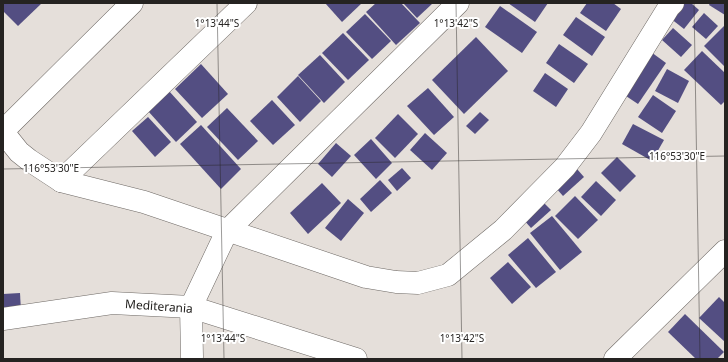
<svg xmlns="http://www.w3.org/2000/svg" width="728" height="362" font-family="'Noto Sans',sans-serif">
	<rect width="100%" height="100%" fill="#e5dfda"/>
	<g fill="#534e82">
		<polygon points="3,3 42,3 18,26 3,11"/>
		<polygon points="325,3 362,3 342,22"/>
		<polygon points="376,3 401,3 420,23 396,45 366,12"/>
		<polygon points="403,3 433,3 417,18"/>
		<polygon points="508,3 548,3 535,22"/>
		<polygon points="587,3 613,3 621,9 606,31 580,13"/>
		<polygon points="682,3 691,3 699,10 684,29 670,18"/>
		<polygon points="710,3 725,3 725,15 709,5"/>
		<polygon points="500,6 537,32 522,53 485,27"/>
		<polygon points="704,13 718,26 706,39 692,27"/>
		<polygon points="365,14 391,41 372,59 346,32"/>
		<polygon points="576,17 605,37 592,56 563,35"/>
		<polygon points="725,25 725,67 704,46"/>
		<polygon points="673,28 692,45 681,57 662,40"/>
		<polygon points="343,33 369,60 348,80 322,53"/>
		<polygon points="476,37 508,71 464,114 432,80"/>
		<polygon points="559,44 588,64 574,83 546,63"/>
		<polygon points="702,51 725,73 725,101 721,105 684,70"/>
		<polygon points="651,52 666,63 638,104 623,94"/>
		<polygon points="320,55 345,82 324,103 298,75"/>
		<polygon points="201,64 228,94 202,118 175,89"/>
		<polygon points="667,69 689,81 678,103 655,91"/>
		<polygon points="545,73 568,89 556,107 533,91"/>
		<polygon points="298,76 321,101 300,122 277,97"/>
		<polygon points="428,88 454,117 434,135 407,106"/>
		<polygon points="169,91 197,122 176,142 148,111"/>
		<polygon points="653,95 676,111 662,133 638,117"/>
		<polygon points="272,100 295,125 273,145 250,121"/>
		<polygon points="227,108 258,141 238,160 207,127"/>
		<polygon points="480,112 489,120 475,134 466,126"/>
		<polygon points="398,114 418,134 395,158 375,138"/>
		<polygon points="148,117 171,142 155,157 132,131"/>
		<polygon points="633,124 664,140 652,161 622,144"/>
		<polygon points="201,125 241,169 221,189 180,144"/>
		<polygon points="425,133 447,153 432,170 410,150"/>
		<polygon points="371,139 392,163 376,179 354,155"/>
		<polygon points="336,143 351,156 332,177 318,164"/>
		<polygon points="617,157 636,176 620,192 601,173"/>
		<polygon points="402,168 411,178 397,191 388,180"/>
		<polygon points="577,169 584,177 563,196 556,188"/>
		<polygon points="380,180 392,193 371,212 360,199"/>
		<polygon points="596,181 616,200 601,216 581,197"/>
		<polygon points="322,183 341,203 308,234 290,213"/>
		<polygon points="575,196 598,220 578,239 555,216"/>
		<polygon points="348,199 364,213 341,241 325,228"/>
		<polygon points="542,201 551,210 531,228 523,219"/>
		<polygon points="552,216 582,252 560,270 530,233"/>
		<polygon points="528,238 556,272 536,288 508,255"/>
		<polygon points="508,262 531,287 512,304 490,278"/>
		<polygon points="20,293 21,311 3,313 3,294"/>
		<polygon points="719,297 725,303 725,342 699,318"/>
		<polygon points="685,314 724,352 717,359 696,359 668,332"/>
	</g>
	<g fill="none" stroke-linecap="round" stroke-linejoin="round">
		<g stroke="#6e6965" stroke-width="23">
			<g id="street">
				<polyline points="3,131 132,3"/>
				<polyline points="3,132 19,152 29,160 61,181 144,202 366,277 396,282 418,283 448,275 503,230 565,167 591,133 669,7 673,3"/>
				<polyline points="61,181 246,3"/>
				<polyline points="3,319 112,303 191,307 356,359"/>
				<polyline points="192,357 191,307 227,231 458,3"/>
				<polyline points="615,359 725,251"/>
			</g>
		</g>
		<use href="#street" stroke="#fff" stroke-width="22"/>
	</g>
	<path fill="none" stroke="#252321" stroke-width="1" stroke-opacity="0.45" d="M217,3l7,356M456,3l6,356M694,3l6,356M3,169l722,-13"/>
	<g text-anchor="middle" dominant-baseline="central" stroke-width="4" stroke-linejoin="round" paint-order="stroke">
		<g font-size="12" fill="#252321" stroke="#fff">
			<text transform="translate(159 306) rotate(4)">Mediterania</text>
		</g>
	</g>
	<g font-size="10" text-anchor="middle" fill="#252321" stroke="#fff" stroke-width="4" stroke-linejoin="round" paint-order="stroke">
		<text x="217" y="27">1°13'44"S</text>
		<text x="456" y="27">1°13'42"S</text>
		<text x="677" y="160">116°53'30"E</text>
		<text x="51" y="172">116°53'30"E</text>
		<text x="223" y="342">1°13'44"S</text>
		<text x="462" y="342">1°13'42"S</text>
	</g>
	<rect width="728" height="362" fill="none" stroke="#252321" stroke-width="8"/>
</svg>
